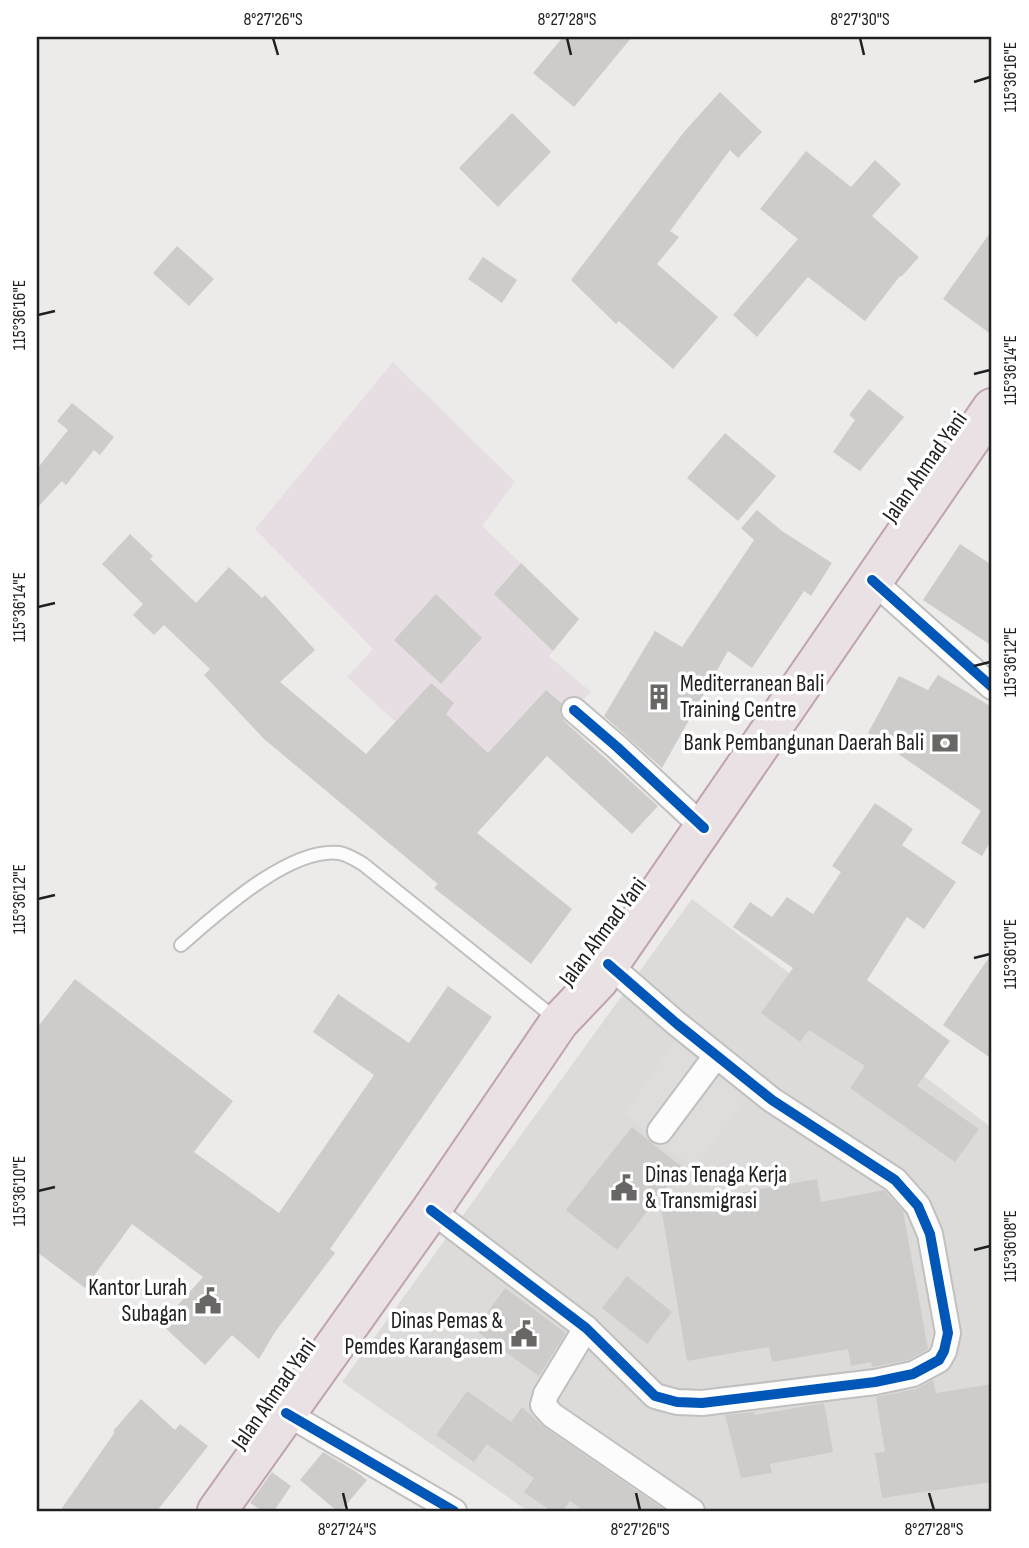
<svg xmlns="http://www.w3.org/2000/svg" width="1029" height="1548" font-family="'Sofia Sans Condensed',sans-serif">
	<rect width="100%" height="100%" fill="#edebe9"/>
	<polygon fill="#dddbda" points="692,899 992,1128 992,1511 528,1511 342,1382"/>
	<polygon fill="#e6dee3" points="393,362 515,482 482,526 579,619 549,656 591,692 571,712 546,690 461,783 347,677 373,649 255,529"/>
	<polygon fill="#dedddc" points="689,1021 763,1075 695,1168 624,1113"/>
	<g fill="#ceccca">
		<polygon points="563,37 632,37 574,107 533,73"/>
		<polygon points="720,92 762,132 738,158 730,150 670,231 679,237 657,264 718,317 673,369 619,321 616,324 571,280 684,132"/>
		<polygon points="512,113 551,152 498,207 459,168"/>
		<polygon points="806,151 851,187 875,160 901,184 872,216 919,257 901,277 900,276 865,321 808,277 757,337 733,315 798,239 760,209"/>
		<polygon points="992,230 992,335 943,299"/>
		<polygon points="177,246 214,279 189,306 153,273"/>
		<polygon points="483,257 517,280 502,303 468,279"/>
		<polygon points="869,389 904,417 860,471 833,452 855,420 849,415"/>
		<polygon points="72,403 114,437 100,455 94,450 66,485 62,481 37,508 37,469 68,430 57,421"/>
		<polygon points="725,433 776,476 738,521 687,478"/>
		<polygon points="757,510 782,531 832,563 811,596 804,591 752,668 728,651 662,768 604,716 655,631 682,647 754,540 741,528"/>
		<polygon points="130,534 153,556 150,559 196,603 229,567 262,598 265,595 315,650 280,682 366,754 431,683 454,703 446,714 488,753 546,690 561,703 560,714 564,721 658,806 632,834 547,756 477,833 572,909 531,964 434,888 438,884 264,739 204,675 210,669 164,625 154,635 133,615 143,604 102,564"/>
		<polygon points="960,544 992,565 992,646 923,600"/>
		<polygon points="521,563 579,619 553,651 494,594"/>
		<polygon points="436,594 482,638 441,684 394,640"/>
		<polygon points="938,675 992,707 992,839 982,856 961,843 981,811 868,733 899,676 928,690"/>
		<polygon points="875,803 913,829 902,845 956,882 924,929 907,917 867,980 950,1041 917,1086 979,1129 955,1162 850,1088 865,1066 809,1030 800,1042 761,1013 793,968 733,927 750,902 772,917 787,897 813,914 841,872 832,866"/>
		<polygon points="992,953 992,1059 943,1025"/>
		<polygon points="75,979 233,1101 194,1152 279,1213 374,1075 313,1032 338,994 409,1043 448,986 492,1017 330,1249 335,1253 275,1332 259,1359 232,1335 205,1365 161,1324 203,1277 132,1224 85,1288 37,1252 37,1028"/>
		<polygon points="632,1127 682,1167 617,1250 566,1210"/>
		<polygon points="817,1179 821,1202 884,1190 903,1211 928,1349 908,1360 872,1367 871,1362 851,1366 848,1349 772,1362 769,1347 687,1361 661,1207"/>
		<polygon points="627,1276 672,1312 647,1344 602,1308"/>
		<polygon points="505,1288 566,1333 539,1376 475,1330"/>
		<polygon points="933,1380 936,1393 992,1384 992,1482 882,1498 875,1453 885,1452 876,1397 916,1389"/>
		<polygon points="467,1391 511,1422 522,1407 544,1427 666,1511 584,1511 570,1501 563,1511 551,1511 524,1492 534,1478 487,1444 474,1462 436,1435"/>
		<polygon points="141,1399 175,1430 180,1424 208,1446 157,1511 60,1511 115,1432 113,1431"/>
		<polygon points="824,1403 833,1452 770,1464 772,1473 741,1478 725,1415 754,1412 755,1415"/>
		<polygon points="323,1452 355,1471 367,1480 341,1511 337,1511 300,1480"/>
		<polygon points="272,1472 291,1486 274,1511 262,1511 250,1503"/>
	</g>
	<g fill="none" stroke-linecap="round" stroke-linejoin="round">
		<g stroke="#c1c0bf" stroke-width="16">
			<path id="lane" d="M181,945c36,-31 108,-98 158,-92 8,1 17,7 24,11l193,155"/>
		</g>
		<g stroke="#c1c0bf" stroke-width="28">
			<g id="street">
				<polyline points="872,580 992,687"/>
				<polyline points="574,710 617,747 704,828"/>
				<polyline points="660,1131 716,1056"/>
				<polyline points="431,1210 586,1328 655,1396 677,1402 702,1403 875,1382 913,1374 939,1360 944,1351 948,1333 930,1234 918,1206 895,1180 772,1100 676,1023 608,964"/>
				<polyline points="586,1328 546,1394 543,1405 552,1415 692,1511"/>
				<polyline points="286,1413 454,1511"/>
			</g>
		</g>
		<g stroke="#bfa3af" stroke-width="42">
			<polyline id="highway" points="217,1511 431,1210 559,1022 598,981 992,408"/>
		</g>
		<use href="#lane" stroke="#fcfcfc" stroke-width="12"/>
		<use href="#street" stroke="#fcfcfc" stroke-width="24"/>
		<use href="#highway" stroke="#e9e1e3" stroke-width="38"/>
		<g stroke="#fff" stroke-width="15">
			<g id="cycleway">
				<polyline points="872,580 992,687"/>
				<polyline points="574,710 617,747 704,828"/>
				<polyline points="431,1210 586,1328 655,1396 677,1402 702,1403 875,1382 913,1374 939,1360 944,1351 948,1333 930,1234 918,1206 895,1180 772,1100 676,1023 608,964"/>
				<polyline points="286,1413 454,1511"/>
			</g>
		</g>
		<use href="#cycleway" stroke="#0057b8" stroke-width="10"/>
	</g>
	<path fill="none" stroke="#202020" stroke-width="2.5" d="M273,38l5,17M567,38l4,17M860,38l4,17M974,82l16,-5M38,315l17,-4M974,374l16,-4M38,607l17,-4M974,666l16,-4M38,899l17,-4M974,958l16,-4M38,1191l17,-4M974,1250l16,-4M343,1493l4,17M636,1493l4,17M929,1493l5,17"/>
	<defs>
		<g id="building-bare" transform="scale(2.1)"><path d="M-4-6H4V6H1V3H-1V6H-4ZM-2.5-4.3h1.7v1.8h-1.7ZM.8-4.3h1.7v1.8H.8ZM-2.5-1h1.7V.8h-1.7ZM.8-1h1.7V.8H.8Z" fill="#686766" stroke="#fff" stroke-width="2.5" paint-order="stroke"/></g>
		<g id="bank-bare" transform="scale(2.1)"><path d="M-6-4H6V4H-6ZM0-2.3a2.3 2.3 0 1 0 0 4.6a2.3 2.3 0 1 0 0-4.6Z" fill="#686766" stroke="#fff" stroke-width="2.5" paint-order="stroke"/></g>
		<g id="civic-bare" transform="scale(2.1)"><path d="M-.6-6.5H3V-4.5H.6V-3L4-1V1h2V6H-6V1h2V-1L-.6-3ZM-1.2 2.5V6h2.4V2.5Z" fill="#686766" stroke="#fff" stroke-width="2.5" paint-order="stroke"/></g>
	</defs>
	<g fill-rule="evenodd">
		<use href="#building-bare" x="659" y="697"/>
		<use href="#bank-bare" x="945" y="743"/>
		<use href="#civic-bare" x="624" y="1188"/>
		<use href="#civic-bare" x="208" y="1301"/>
		<use href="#civic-bare" x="524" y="1334"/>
	</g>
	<g text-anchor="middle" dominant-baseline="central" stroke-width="7" stroke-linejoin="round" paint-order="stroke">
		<g font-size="23" fill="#202020" stroke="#fff">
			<text transform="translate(925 467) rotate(-55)">Jalan Ahmad Yani</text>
			<text transform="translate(603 932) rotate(-53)">Jalan Ahmad Yani</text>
			<text transform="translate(274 1394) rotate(-55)">Jalan Ahmad Yani</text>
		</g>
		<g font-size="23" fill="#202020" stroke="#fff" text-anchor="end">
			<text x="680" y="684" text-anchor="start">Mediterranean Bali<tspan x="680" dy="26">Training Centre</tspan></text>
			<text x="924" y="743">Bank Pembangunan Daerah Bali</text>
			<text x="645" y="1175" text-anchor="start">Dinas Tenaga Kerja<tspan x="645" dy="26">&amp; Transmigrasi</tspan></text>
			<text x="187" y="1288">Kantor Lurah<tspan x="187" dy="26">Subagan</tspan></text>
			<text x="503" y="1321">Dinas Pemas &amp;<tspan x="503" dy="26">Pemdes Karangasem</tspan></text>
		</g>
	</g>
	<rect width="1029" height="1548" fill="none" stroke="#ffffff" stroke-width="77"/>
	<rect x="38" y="38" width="952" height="1472" fill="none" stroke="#202020" stroke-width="2.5"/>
	<g font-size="18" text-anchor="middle" fill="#202020">
		<text x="273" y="25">8°27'26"S</text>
		<text x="567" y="25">8°27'28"S</text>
		<text x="860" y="25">8°27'30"S</text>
		<text transform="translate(1010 77) rotate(-90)" y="6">115°36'16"E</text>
		<text transform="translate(19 315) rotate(-90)" y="6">115°36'16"E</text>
		<text transform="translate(1010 370) rotate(-90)" y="6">115°36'14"E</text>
		<text transform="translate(19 607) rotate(-90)" y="6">115°36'14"E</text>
		<text transform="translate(1010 662) rotate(-90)" y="6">115°36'12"E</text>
		<text transform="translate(19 899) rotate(-90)" y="6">115°36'12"E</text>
		<text transform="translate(1010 954) rotate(-90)" y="6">115°36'10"E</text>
		<text transform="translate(19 1191) rotate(-90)" y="6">115°36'10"E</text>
		<text transform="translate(1010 1246) rotate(-90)" y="6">115°36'08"E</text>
		<text x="347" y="1535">8°27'24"S</text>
		<text x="640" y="1535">8°27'26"S</text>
		<text x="934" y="1535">8°27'28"S</text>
	</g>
</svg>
